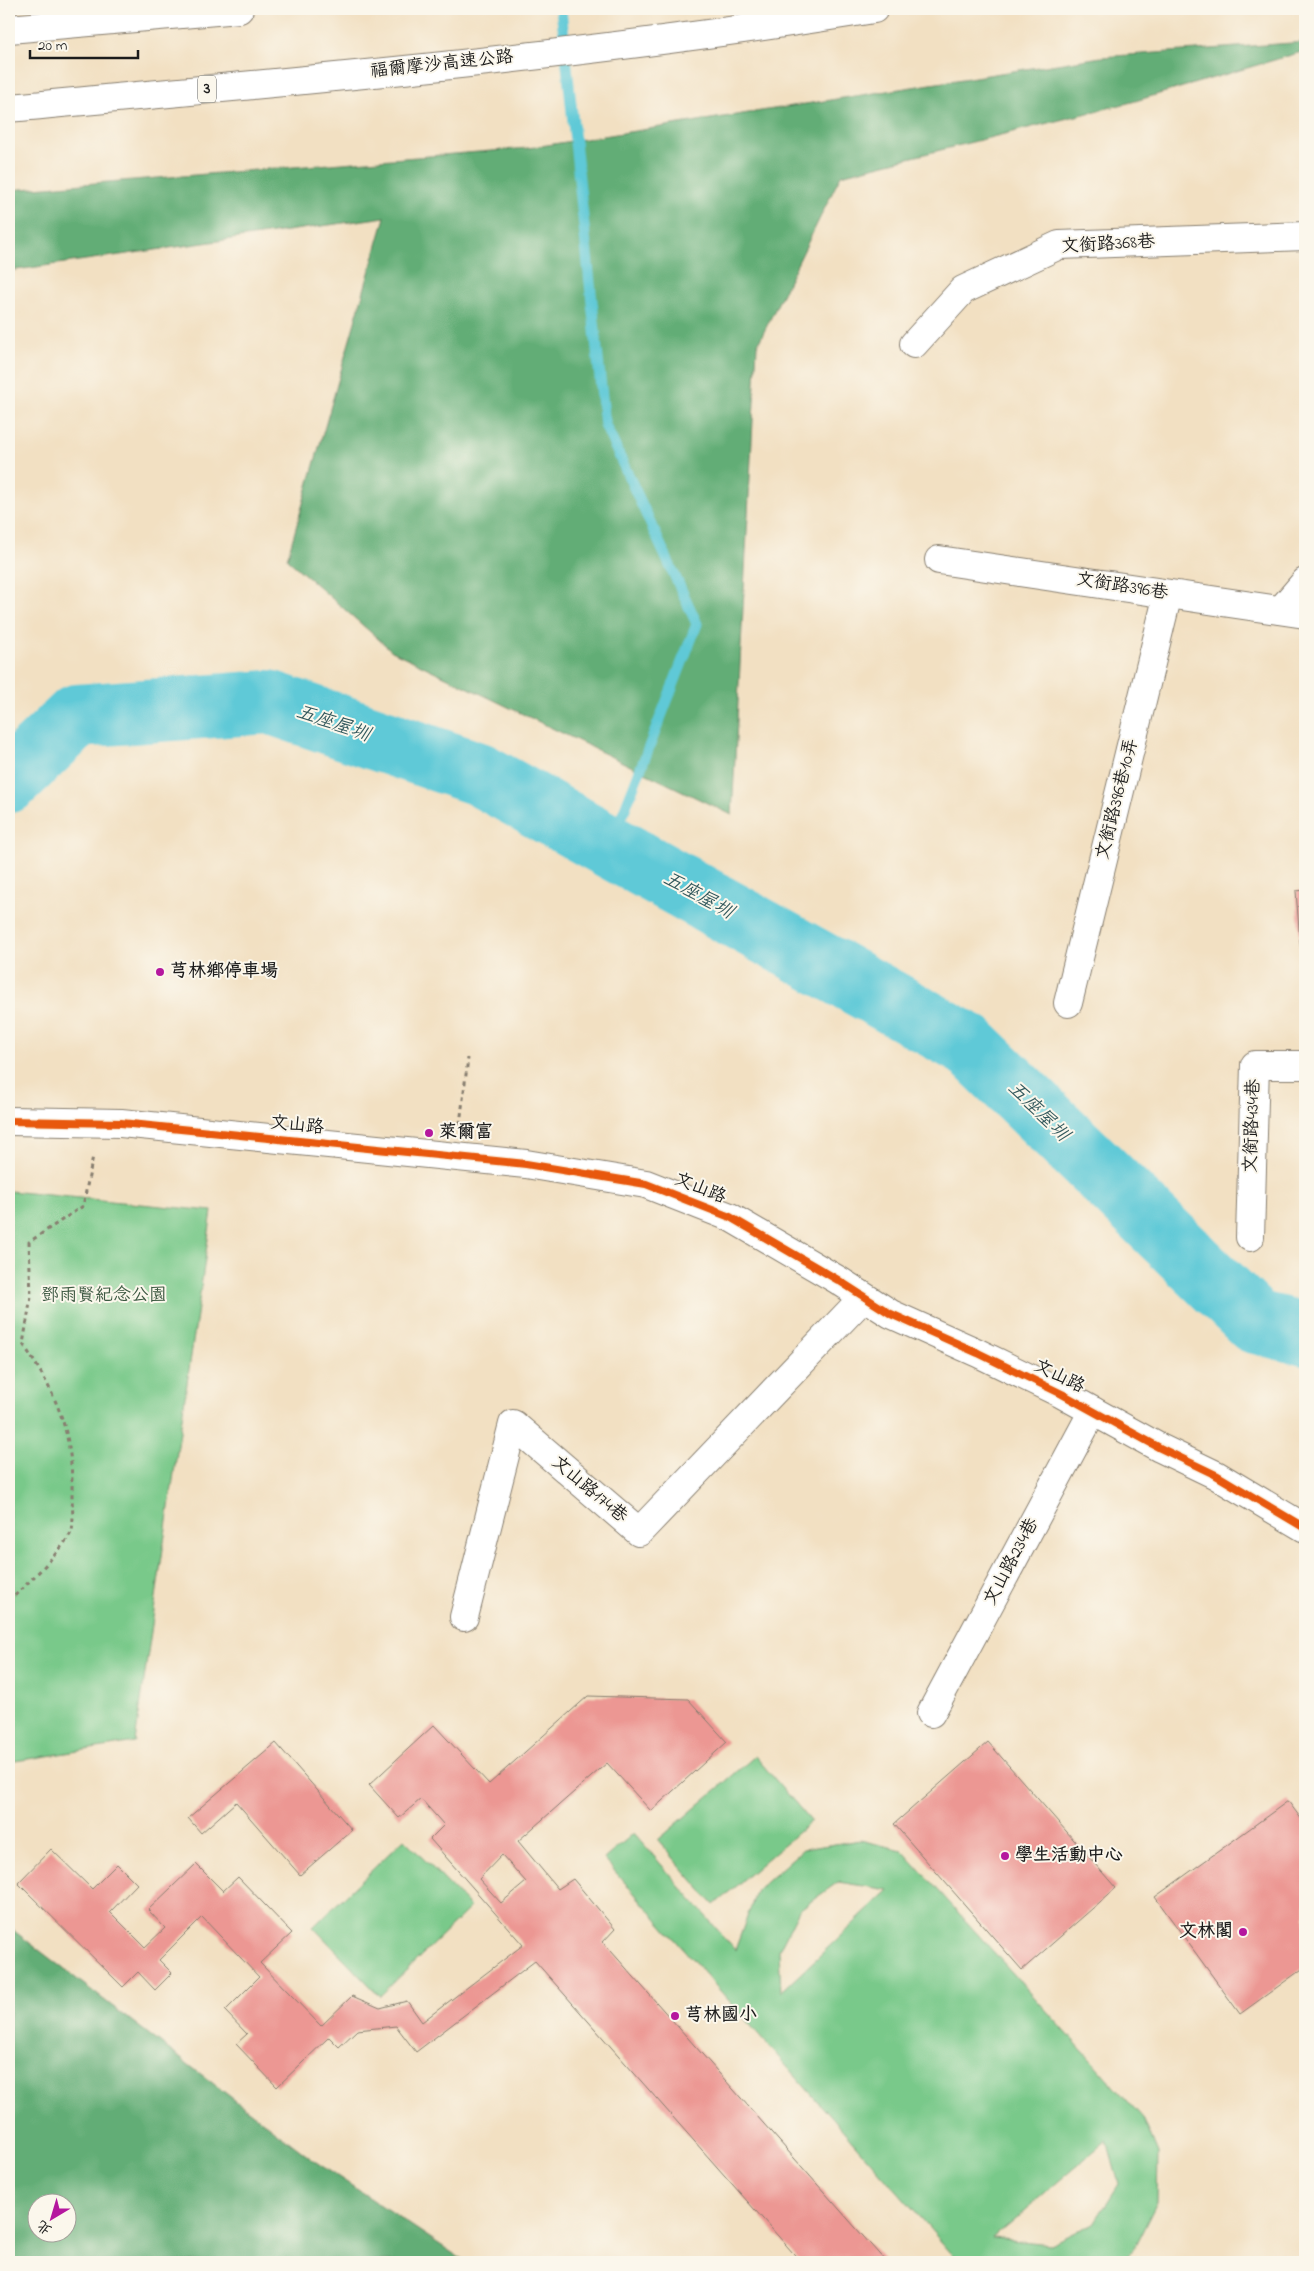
<svg xmlns="http://www.w3.org/2000/svg" width="1314" height="2271" font-family="'Indie Flower','LXGW WenKai TC',sans-serif">
	<rect width="100%" height="100%" fill="#fbf7ec"/>
	<filter id="ink" filterUnits="userSpaceOnUse"><feTurbulence type="fractalNoise" baseFrequency=".02" numOctaves="2"/><feDisplacementMap in="SourceGraphic" scale="10" xChannelSelector="R" yChannelSelector="G"/><feConvolveMatrix kernelMatrix="1 2 1 2 8 2 1 2 1" color-interpolation-filters="sRGB"/></filter>
	<filter id="wash" filterUnits="userSpaceOnUse"><feTurbulence type="fractalNoise" baseFrequency=".0096" numOctaves="4" result="noise"/><feDisplacementMap in="SourceGraphic" scale="20" xChannelSelector="R" yChannelSelector="G"/><feGaussianBlur stdDeviation="1.12" result="paint"/><feColorMatrix in="noise" values="0 0 0 0 0 0 0 0 0 0 0 0 0 0 0 0 0 1.4 0 .05"/><feComposite in="paint" operator="in"/></filter>
	<g filter="url(#wash)">
		<rect width="100%" height="100%" fill="#f2e0c2"/>
		<g fill="#79c98a" stroke="#4a7253" fill-rule="evenodd">
			<polygon points="9,1191 212,1211 135,1742 9,1762"/>
			<polygon points="755,1756 811,1821 714,1905 658,1840"/>
			<path d="M634,1833l101,117 22,-60 46,-41 57,-9 42,10 241,268 15,36 -1,48 -24,48 -15,12h-159l-355,-403zM838,1882l51,8 -108,102 -2,-42 20,-40zM1107,2140l12,44 -25,39 -44,21 -58,-6z"/>
			<polygon points="404,1839 471,1907 380,1996 313,1927"/>
		</g>
		<g fill="#62ad76" stroke="#3f6449" fill-rule="evenodd">
			<polygon points="1305,42 1305,51 1132,102 841,175 757,346 732,815 392,651 287,559 385,217 9,271 9,190 528,148 1101,57"/>
			<path d="M9,1927l304,233 153,102h-457zM38,2204h30v30h-30z"/>
		</g>
		<g fill="none" stroke-linecap="round" stroke-linejoin="round">
			<polyline stroke="#5ec9d7" stroke-width="11" points="561,9 605,425 697,624 610,847"/>
			<polyline stroke="#5ec9d7" stroke-width="64" points="9,781 77,716 269,702 479,774 970,1046 1255,1322 1305,1334"/>
		</g>
		<g id="blocks">
			<g fill="#ec9793" fill-rule="evenodd">
				<polygon points="1305,890 1305,980 1303,980 1296,891"/>
				<path d="M588,1696l100,3 39,43 -76,69 -44,-48 -89,78 40,48 15,-10 42,50 -12,13 283,320h-85l-266,-301 -119,91 -20,-26 -39,4 -18,17 -10,-10 -52,50 -41,-43 11,-10 -22,-23 34,-34 -57,-60 -43,43 13,13 -17,17 -17,-18 -15,15 -105,-104 33,-34 41,40 25,-25 20,20 -27,28 35,35 20,-19 -17,-18 48,-46 27,27 15,-14 54,56 -32,30 61,63 31,-30 28,12 27,-7 15,21 101,-77 -93,-106 14,-14 -23,-26 -22,19 -30,-33 65,-60 55,59zM502,1855l24,27 -25,21 -22,-24z"/>
				<polygon points="988,1742 1116,1888 1022,1970 894,1824"/>
				<polygon points="276,1743 352,1830 300,1875 236,1802 201,1833 188,1818"/>
				<polygon points="1288,1801 1305,1824 1305,1967 1240,2014 1155,1897"/>
			</g>
		</g>
	</g>
	<g filter="url(#ink)">
		<use href="#blocks" fill-opacity="0" stroke="#877e6f" stroke-width="1"/>
		<g fill="none" stroke-linecap="round" stroke-linejoin="round">
			<g stroke="#877e6f" stroke-width="30">
				<g id="minor">
					<polyline points="914,344 963,290 1059,245 1305,236"/>
					<polyline points="939,560 1305,614"/>
					<polyline points="1281,610 1305,582"/>
					<polyline points="1068,1003 1168,594"/>
					<polyline points="9,1121 121,1123 526,1164 646,1184 730,1217 838,1280 891,1314 978,1353 1062,1394 1160,1448 1216,1475 1305,1528"/>
					<polyline points="1250,1237 1255,1065 1305,1065"/>
					<polyline points="464,1617 513,1424 639,1532 863,1298"/>
					<polyline points="931,1713 1093,1411"/>
				</g>
			</g>
			<g stroke="#877e6f" stroke-width="30">
				<g id="highway">
					<polyline points="9,29 239,9"/>
					<path d="M9,108c289,-27 578,-52 865,-99"/>
				</g>
			</g>
			<g stroke="#877e6f" stroke-width="3" stroke-dasharray="4 4" stroke-linecap="butt">
				<polyline points="460,1124 468,1058"/>
				<path d="M9,1601c13,-12 58,-55 63,-71 2,-10 0,-24 0,-34 1,-65 -14,-99 -49,-152l8,-47 -2,-55 54,-36 10,-50"/>
			</g>
			<use href="#minor" stroke="#fff" stroke-width="28"/>
			<use href="#highway" stroke="#fff" stroke-width="28"/>
			<g stroke="#fbf7ec" stroke-width="11">
				<polyline id="cycleway" points="9,1121 121,1123 526,1164 646,1184 730,1217 838,1280 891,1314 978,1353 1062,1394 1160,1448 1216,1475 1305,1528"/>
			</g>
			<use href="#cycleway" stroke="#e8590c" stroke-width="8"/>
		</g>
	</g>
	<g fill="#b5179e" stroke="#fbf7ec" stroke-width="2">
		<circle cx="160" cy="972" r="5"/>
		<circle cx="429" cy="1133" r="5"/>
		<circle cx="1005" cy="1856" r="5"/>
		<circle cx="1243" cy="1932" r="5"/>
		<circle cx="675" cy="2016" r="5"/>
	</g>
	<g text-anchor="middle" dominant-baseline="central" stroke-width="4" stroke-linejoin="round" paint-order="stroke">
		<rect fill="#fbf7ec" stroke="#5f5e5a" stroke-width="1" x="198" y="75.5" width="18" height="27" rx="4"/>
		<g font-size="16" font-weight="bold" fill="#1c1c1c">
			<text x="207" y="89">3</text>
		</g>
		<g font-size="18" fill="#1c1c1c" stroke="#fbf7ec">
			<text transform="translate(442 65) rotate(-6)">福爾摩沙高速公路</text>
			<text transform="translate(1108 245) rotate(-3)">文銜路368巷</text>
			<text transform="translate(1122 587) rotate(9)">文銜路396巷</text>
			<text transform="translate(1118 799) rotate(-76)">文銜路396巷10弄</text>
			<text transform="translate(297 1126) rotate(6)">文山路</text>
			<text transform="translate(1253 1126) rotate(-88)">文銜路434巷</text>
			<text transform="translate(700 1189) rotate(22)">文山路</text>
			<text transform="translate(1059 1377) rotate(26)">文山路</text>
			<text transform="translate(589 1490) rotate(40)">文山路174巷</text>
			<text transform="translate(1012 1562) rotate(-62)">文山路234巷</text>
		</g>
		<g font-size="18" font-weight="bold" fill="#1c1c1c" stroke="#fbf7ec" text-anchor="start">
			<text x="170" y="972">芎林鄉停車場</text>
			<text x="439" y="1133">萊爾富</text>
			<text x="1015" y="1856">學生活動中心</text>
			<text x="1233" y="1932" text-anchor="end">文林閣</text>
			<text x="685" y="2016">芎林國小</text>
		</g>
		<g font-size="18" fill="#3d5942" stroke="#fbf7ec">
			<text x="104" y="1296">鄧雨賢紀念公園</text>
		</g>
		<g font-size="19" font-style="italic" fill="#33595d" stroke="#fbf7ec">
			<text transform="translate(333 724) rotate(19)">五座屋圳</text>
			<text transform="translate(698 896) rotate(29)">五座屋圳</text>
			<text transform="translate(1038 1112) rotate(44)">五座屋圳</text>
		</g>
	</g>
	<rect width="1314" height="2271" fill="none" stroke="#fbf7ec" stroke-width="30"/>
	<g transform="translate(52 2218) rotate(218)"><circle r="24" fill="#fbf7ec" stroke="#a29f99"/>
	<path d="M0-4L9 19L0 12L-9 19Z" fill="#b5179e"/>
	<text y="-8" font-size="14" font-weight="bold" text-anchor="middle" fill="#1c1c1c">北</text>
	</g>
	<path d="M30 50v8h108v-8" fill="none" stroke="#1c1c1c" stroke-width="2.5"/>
	<text x="38" y="50" font-size="15" fill="#1c1c1c" stroke="#fbf7ec" stroke-width="4" paint-order="stroke">20 m</text>
</svg>
